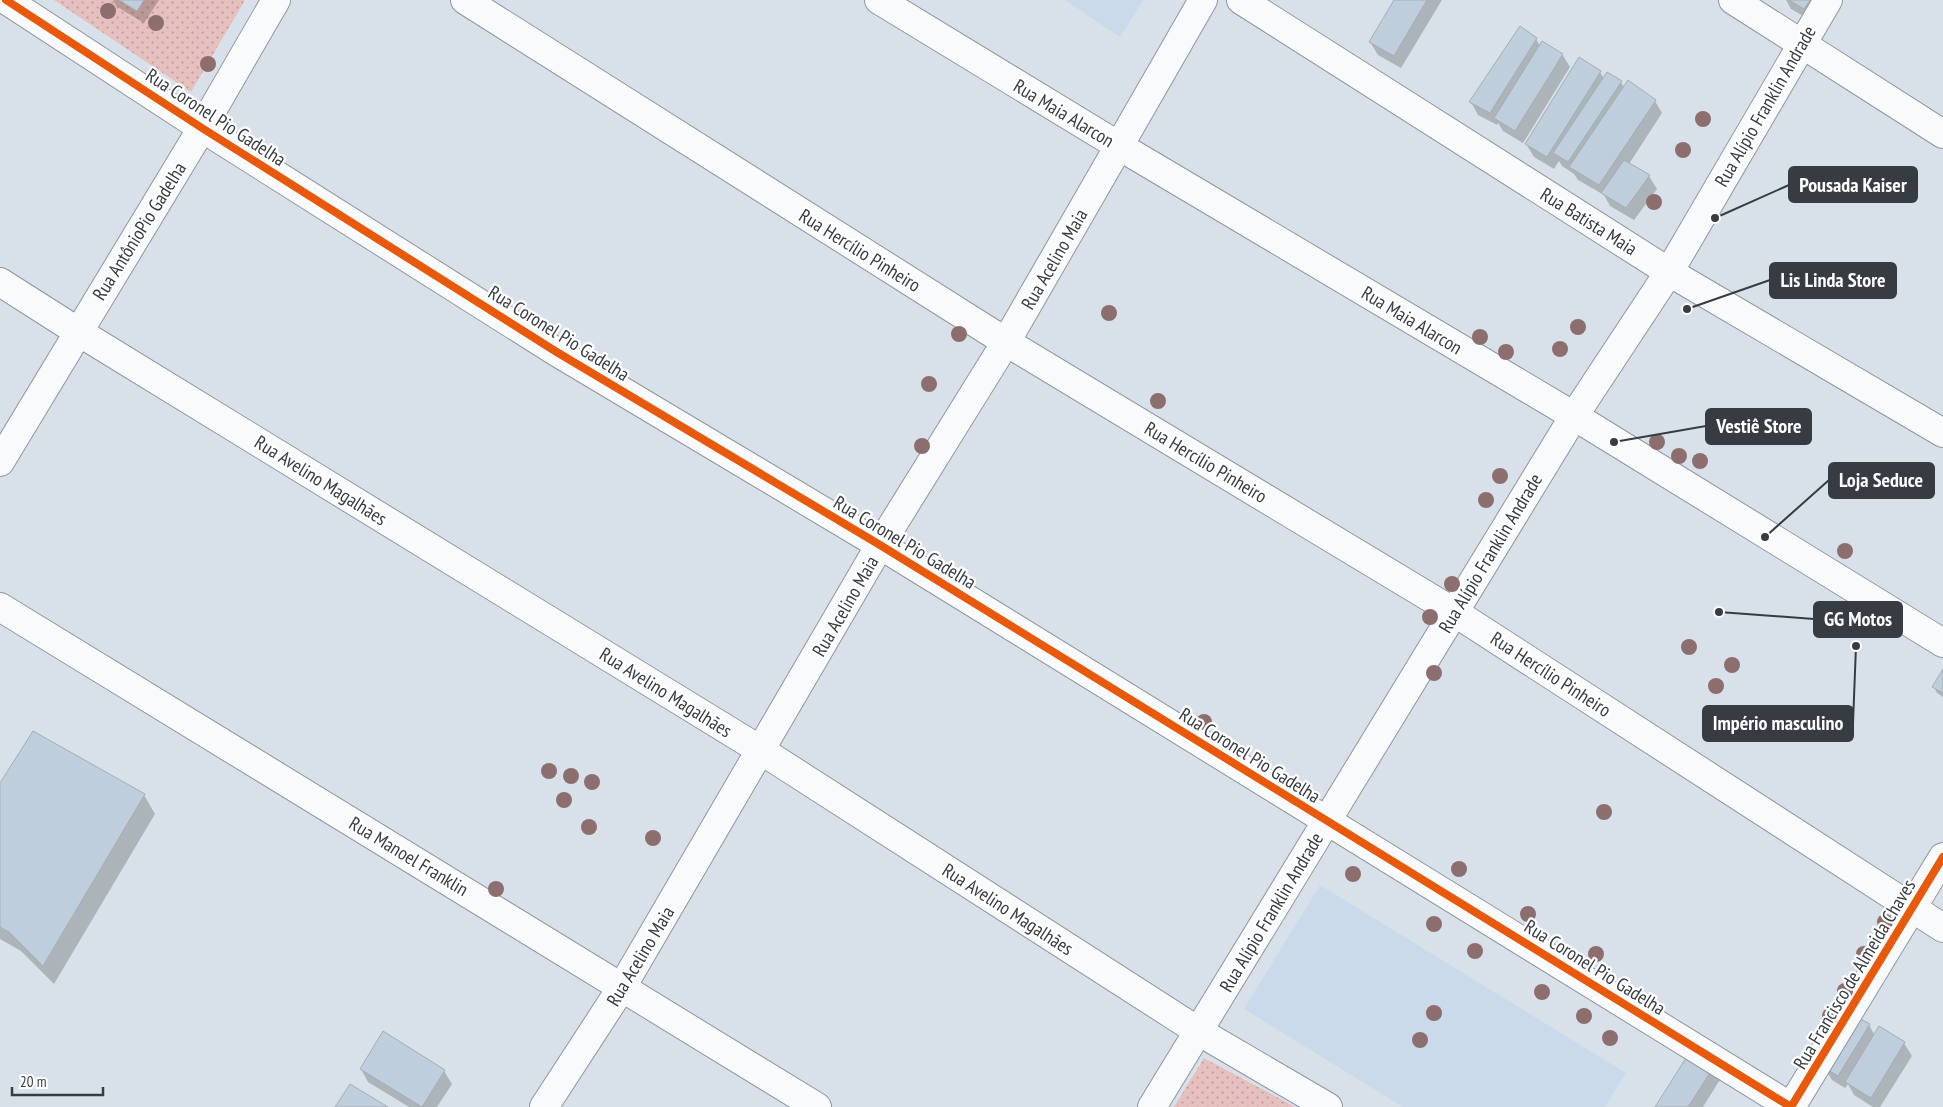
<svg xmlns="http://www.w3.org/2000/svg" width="1943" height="1107" font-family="'PT Sans Narrow',sans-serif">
	<defs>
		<pattern id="park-dots" width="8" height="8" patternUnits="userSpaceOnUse" patternTransform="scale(1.25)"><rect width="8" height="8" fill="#e6c0be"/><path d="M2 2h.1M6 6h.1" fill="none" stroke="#bb9d9c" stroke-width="1.8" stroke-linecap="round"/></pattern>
	</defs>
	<rect width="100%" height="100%" fill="#d8e1e9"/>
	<g fill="#cadaea">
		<polygon points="1065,0 1143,0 1120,37"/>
		<polygon points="1320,885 1626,1073 1605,1107 1403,1107 1244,1009"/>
	</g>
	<g fill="url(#park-dots)">
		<polygon points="54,0 245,0 191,92"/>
		<polygon points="1204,1058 1295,1107 1174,1107"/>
	</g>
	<g fill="#0003">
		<polygon points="113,0 159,0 144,23 116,6"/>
		<polygon points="1395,0 1442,0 1401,68 1378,55 1370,42"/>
		<polygon points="1786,0 1825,0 1812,21 1791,9"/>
		<polygon points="1536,39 1540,46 1562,54 1570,67 1523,143 1503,131 1498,123 1497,125 1478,115 1471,102"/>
		<polygon points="1600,72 1604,79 1621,82 1624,88 1655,101 1662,113 1629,164 1649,176 1657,189 1634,220 1610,206 1604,195 1578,180 1574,174 1562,166 1559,161 1554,169 1534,157 1526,144"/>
		<polygon points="1943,671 1943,697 1937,693 1934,687"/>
		<polygon points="0,785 144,795 155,814 54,984 21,951 0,939"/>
		<polygon points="1869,1025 1875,1036 1904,1043 1912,1056 1880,1107 1873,1107 1854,1095 1848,1084 1845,1088 1832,1080 1825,1068"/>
		<polygon points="1691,1052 1721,1078 1703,1107 1656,1107"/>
		<polygon points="361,1069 444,1071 452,1084 437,1107 409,1107 368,1082"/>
	</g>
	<g fill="#becedd" stroke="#a6adb3">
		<polygon points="119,0 144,0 137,11"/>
		<polygon points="1394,0 1427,0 1394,56 1369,42"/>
		<polygon points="1789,0 1810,0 1804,9"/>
		<polygon points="1520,26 1537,38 1490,113 1469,102"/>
		<polygon points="1542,41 1563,54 1515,131 1494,118"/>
		<polygon points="1579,57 1601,71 1547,157 1525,144"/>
		<polygon points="1607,72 1622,81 1568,162 1553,153"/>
		<polygon points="1628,80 1656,100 1599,185 1569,167"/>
		<polygon points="1624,160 1650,175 1626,208 1601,193"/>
		<polygon points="1943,669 1943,693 1932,687"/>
		<polygon points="33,731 145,794 43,966 9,932 0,927 0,783"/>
		<polygon points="1855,1016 1870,1024 1838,1076 1823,1067"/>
		<polygon points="1879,1026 1905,1042 1871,1098 1845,1082"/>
		<polygon points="383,1031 445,1070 422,1107 360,1069"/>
		<polygon points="1691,1050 1715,1065 1688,1107 1655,1107"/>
		<polygon points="350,1084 388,1107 335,1107"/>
	</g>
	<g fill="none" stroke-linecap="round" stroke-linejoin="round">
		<g stroke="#8f969c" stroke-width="30">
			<g id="minor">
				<polyline points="6,0 202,128 555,351 880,545 1791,1107 1943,857"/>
				<polyline points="465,0 1006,342 1454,612 1943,928"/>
				<polyline points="1733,0 1943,134"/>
				<polyline points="0,282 77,331 762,751 1198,1031 1328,1107"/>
				<polyline points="0,462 202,128 276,0"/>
				<polyline points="0,607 817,1107"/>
				<polyline points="544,1107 622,987 880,545 1006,342 1119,146 879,0"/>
				<polyline points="1152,1107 1574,416 1669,272 1828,0"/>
			</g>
		</g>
		<g stroke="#8f969c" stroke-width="30">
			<g id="secondary">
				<polyline points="1203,0 1119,146 1574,416 1943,643"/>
				<polyline points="1241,0 1669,272 1943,433"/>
			</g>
		</g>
		<use href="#minor" stroke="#f9fafc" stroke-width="28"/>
		<use href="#secondary" stroke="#f9fafc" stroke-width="28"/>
		<g stroke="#fff" stroke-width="11">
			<polyline id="cycleway" points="6,0 202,128 555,351 880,545 1791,1107 1943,857"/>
		</g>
		<use href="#cycleway" stroke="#e8590c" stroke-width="8"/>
	</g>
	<g fill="#8d6e6f">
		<circle cx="108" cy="11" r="8"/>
		<circle cx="156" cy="23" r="8"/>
		<circle cx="208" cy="64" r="8"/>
		<circle cx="1703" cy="119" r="8"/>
		<circle cx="1683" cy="150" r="8"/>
		<circle cx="1654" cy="202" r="8"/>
		<circle cx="1109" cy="313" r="8"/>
		<circle cx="1578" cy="327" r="8"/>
		<circle cx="959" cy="334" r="8"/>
		<circle cx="1480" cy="337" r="8"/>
		<circle cx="1560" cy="349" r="8"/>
		<circle cx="1506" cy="352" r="8"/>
		<circle cx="929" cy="384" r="8"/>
		<circle cx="1158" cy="401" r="8"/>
		<circle cx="1657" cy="442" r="8"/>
		<circle cx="922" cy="446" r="8"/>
		<circle cx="1679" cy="456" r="8"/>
		<circle cx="1700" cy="461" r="8"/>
		<circle cx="1500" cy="476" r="8"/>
		<circle cx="1486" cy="500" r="8"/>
		<circle cx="1845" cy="551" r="8"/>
		<circle cx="1452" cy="584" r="8"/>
		<circle cx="1430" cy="617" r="8"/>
		<circle cx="1689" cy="647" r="8"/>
		<circle cx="1732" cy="665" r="8"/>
		<circle cx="1434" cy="673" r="8"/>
		<circle cx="1716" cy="686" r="8"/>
		<circle cx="1204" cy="722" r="8"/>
		<circle cx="549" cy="771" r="8"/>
		<circle cx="571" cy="776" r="8"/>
		<circle cx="592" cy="782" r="8"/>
		<circle cx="564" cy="800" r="8"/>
		<circle cx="1604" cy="812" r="8"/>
		<circle cx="589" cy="827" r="8"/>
		<circle cx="653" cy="838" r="8"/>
		<circle cx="1459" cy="869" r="8"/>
		<circle cx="1353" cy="874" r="8"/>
		<circle cx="496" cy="889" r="8"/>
		<circle cx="1528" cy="914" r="8"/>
		<circle cx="1885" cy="922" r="8"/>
		<circle cx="1434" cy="924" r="8"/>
		<circle cx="1475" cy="951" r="8"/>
		<circle cx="1596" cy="954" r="8"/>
		<circle cx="1864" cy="954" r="8"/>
		<circle cx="1845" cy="991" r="8"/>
		<circle cx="1542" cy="992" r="8"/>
		<circle cx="1434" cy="1013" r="8"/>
		<circle cx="1584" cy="1016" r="8"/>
		<circle cx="1830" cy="1016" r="8"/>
		<circle cx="1610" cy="1038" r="8"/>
		<circle cx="1420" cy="1040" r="8"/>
	</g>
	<g text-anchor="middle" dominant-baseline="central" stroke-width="4.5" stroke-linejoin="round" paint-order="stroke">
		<g font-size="19" fill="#363c42" stroke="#fff">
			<text transform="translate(1765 106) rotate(-60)">Rua Alípio Franklin Andrade</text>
			<text transform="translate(1064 113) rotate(31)">Rua Maia Alarcon</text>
			<text transform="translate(216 117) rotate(33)">Rua Coronel Pio Gadelha</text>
			<text transform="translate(1589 221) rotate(32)">Rua Batista Maia</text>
			<text transform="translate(139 231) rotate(-58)">Rua AntônioPio Gadelha</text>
			<text transform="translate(860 250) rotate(32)">Rua Hercílio Pinheiro</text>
			<text transform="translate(1054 259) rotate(-60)">Rua Acelino Maia</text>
			<text transform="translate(1412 320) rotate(31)">Rua Maia Alarcon</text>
			<text transform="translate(559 333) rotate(32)">Rua Coronel Pio Gadelha</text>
			<text transform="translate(1206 462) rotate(31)">Rua Hercílio Pinheiro</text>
			<text transform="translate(321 480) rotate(32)">Rua Avelino Magalhães</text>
			<text transform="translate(905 542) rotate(31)">Rua Coronel Pio Gadelha</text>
			<text transform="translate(1490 553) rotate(-59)">Rua Alípio Franklin Andrade</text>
			<text transform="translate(845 606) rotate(-60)">Rua Acelino Maia</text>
			<text transform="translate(1551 674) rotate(33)">Rua Hercílio Pinheiro</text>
			<text transform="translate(666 692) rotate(32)">Rua Avelino Magalhães</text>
			<text transform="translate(1250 755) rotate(32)">Rua Coronel Pio Gadelha</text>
			<text transform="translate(409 856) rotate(31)">Rua Manoel Franklin</text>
			<text transform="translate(1008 909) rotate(33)">Rua Avelino Magalhães</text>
			<text transform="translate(1271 912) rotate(-59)">Rua Alípio Franklin Andrade</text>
			<text transform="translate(640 956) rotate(-59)">Rua Acelino Maia</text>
			<text transform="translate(1595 967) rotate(32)">Rua Coronel Pio Gadelha</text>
			<text transform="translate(1854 974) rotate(-59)">Rua Francisco de Almeida Chaves</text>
		</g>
	</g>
	<path fill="none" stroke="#363c42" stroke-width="2" d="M1715 218L1789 185M1687 309L1770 280M1614 442L1706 426M1765 537L1829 480M1719 612L1814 619M1856 646L1853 723"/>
	<g fill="#363c42" stroke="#fff" stroke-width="2">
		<circle cx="1715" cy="218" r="5"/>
		<circle cx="1687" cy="309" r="5"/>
		<circle cx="1614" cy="442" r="5"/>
		<circle cx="1765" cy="537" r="5"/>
		<circle cx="1719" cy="612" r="5"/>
		<circle cx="1856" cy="646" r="5"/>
	</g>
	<g fill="#363c42" stroke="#363c42" stroke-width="2">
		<rect x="1789" y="167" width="128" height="35" rx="5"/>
		<rect x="1770" y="263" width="126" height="35" rx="5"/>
		<rect x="1706" y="409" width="105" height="35" rx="5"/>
		<rect x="1829" y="463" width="105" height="35" rx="5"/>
		<rect x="1814" y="602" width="88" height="35" rx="5"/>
		<rect x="1703" y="706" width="150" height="35" rx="5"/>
	</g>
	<g font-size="20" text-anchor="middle" font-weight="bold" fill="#fff">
		<text x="1853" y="192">Pousada Kaiser</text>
		<text x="1833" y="287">Lis Linda Store</text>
		<text x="1759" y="433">Vestiê Store</text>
		<text x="1881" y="487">Loja Seduce</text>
		<text x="1858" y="626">GG Motos</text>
		<text x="1778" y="730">Império masculino</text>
	</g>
	<path d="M12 1087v8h91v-8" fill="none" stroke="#363c42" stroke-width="2.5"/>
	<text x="20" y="1087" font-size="15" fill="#363c42" stroke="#ffffff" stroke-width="4" paint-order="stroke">20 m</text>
</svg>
